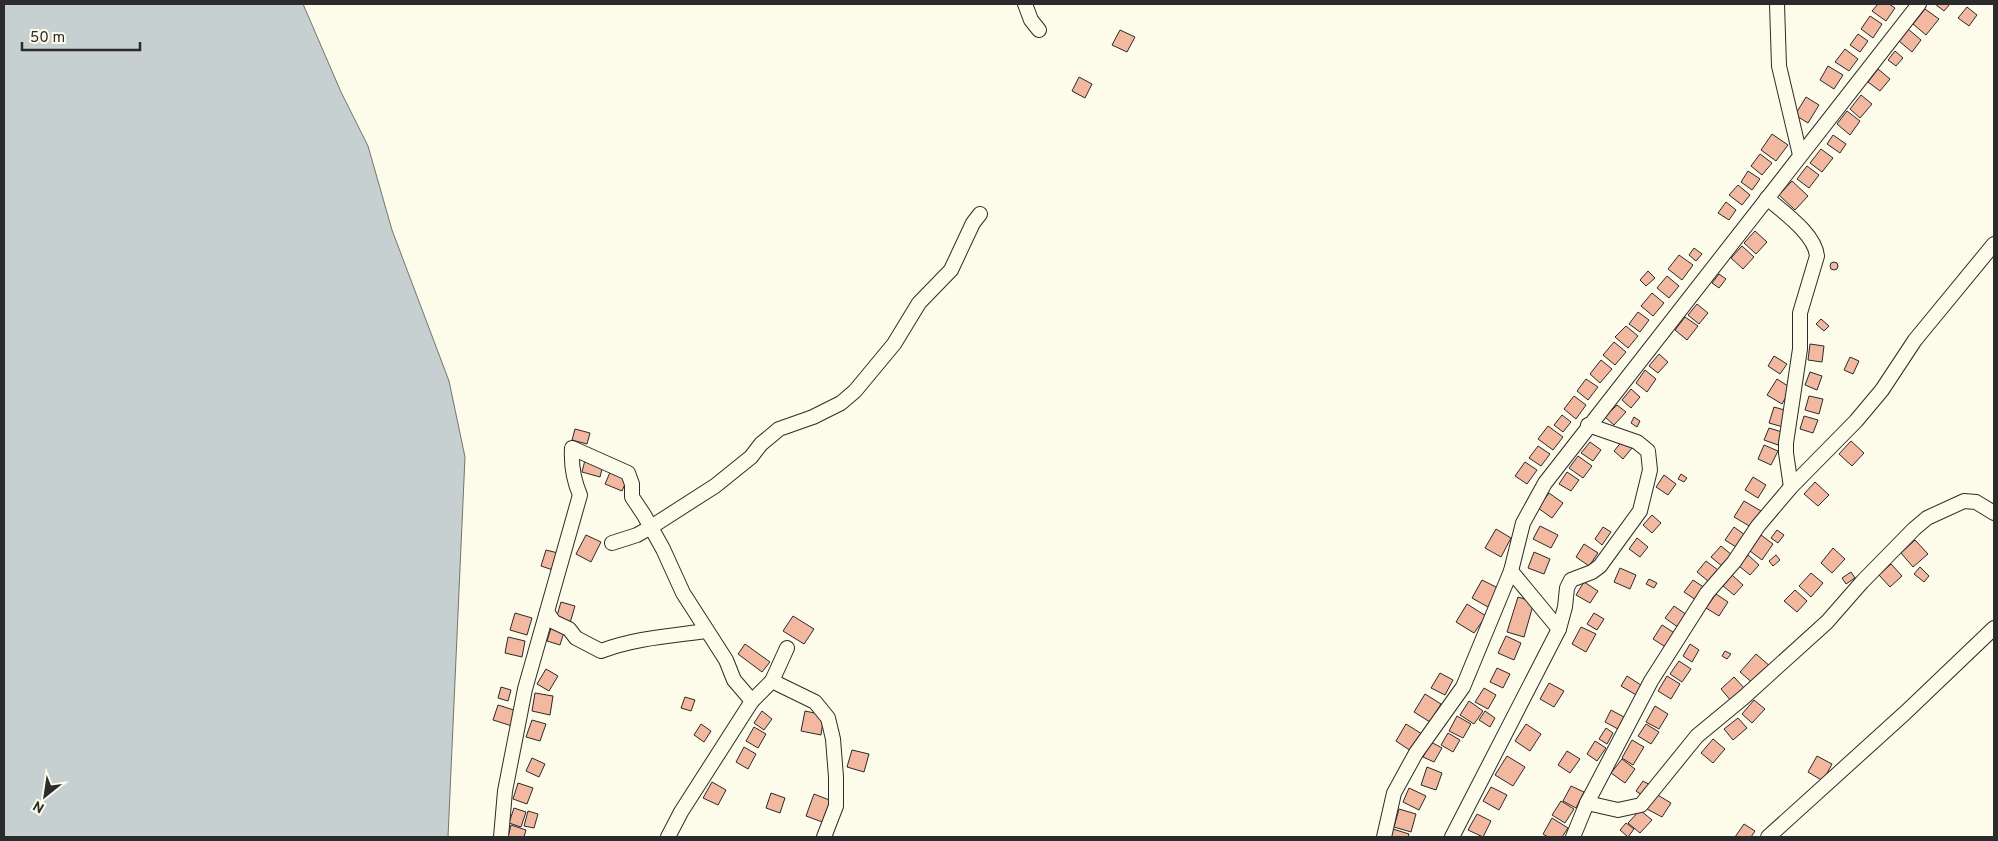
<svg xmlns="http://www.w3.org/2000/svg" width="1998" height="841" font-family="Overpass,sans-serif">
	<rect width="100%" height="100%" fill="#fdfbea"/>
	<polygon fill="#c7d0d0" stroke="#74746e" points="4,4 303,4 341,92 368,146 392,230 449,381 465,457 448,837 4,837"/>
	<g fill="#f2b8a0" stroke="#2b2b2b">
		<polygon points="1878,4 1889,4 1895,8 1886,21 1872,11"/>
		<polygon points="1935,4 1950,4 1944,11"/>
		<polygon points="1967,7 1977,15 1969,26 1958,18"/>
		<polygon points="1925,9 1939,19 1926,35 1913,24"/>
		<polygon points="1870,16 1882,24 1873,38 1861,29"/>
		<polygon points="1908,29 1921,40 1912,52 1899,41"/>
		<polygon points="1120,30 1135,37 1127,52 1112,45"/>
		<polygon points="1858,34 1868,41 1860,52 1850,45"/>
		<polygon points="1845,49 1858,59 1849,71 1835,62"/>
		<polygon points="1895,51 1903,58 1896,66 1888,60"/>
		<polygon points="1828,66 1843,75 1834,89 1820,80"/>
		<polygon points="1878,69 1890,79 1880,91 1868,82"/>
		<polygon points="1079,77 1092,84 1085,98 1072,91"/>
		<polygon points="1861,95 1872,104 1860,118 1850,109"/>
		<polygon points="1806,97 1819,105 1808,123 1795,115"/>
		<polygon points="1847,111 1860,121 1850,135 1837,124"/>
		<polygon points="1772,134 1788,145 1776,161 1761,150"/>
		<polygon points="1833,135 1846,144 1840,153 1827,144"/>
		<polygon points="1821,149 1833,158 1822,172 1810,163"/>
		<polygon points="1760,154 1772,163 1762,175 1751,166"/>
		<polygon points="1807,166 1819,175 1809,188 1797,179"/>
		<polygon points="1748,171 1760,179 1752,190 1741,182"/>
		<polygon points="1792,181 1808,196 1795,210 1779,195"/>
		<polygon points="1738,185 1750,195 1742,205 1729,195"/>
		<polygon points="1726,202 1736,210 1729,220 1718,213"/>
		<polygon points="1755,231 1767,242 1756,254 1744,243"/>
		<polygon points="1742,246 1754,257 1743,269 1731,258"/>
		<polygon points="1694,248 1702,254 1696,261 1689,255"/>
		<polygon points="1679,255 1693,265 1682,280 1668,269"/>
		<circle cx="1834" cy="266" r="4"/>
		<polygon points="1648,271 1655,278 1646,286 1640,280"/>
		<polygon points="1719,274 1726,279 1719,288 1712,283"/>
		<polygon points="1667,276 1679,286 1669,298 1657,288"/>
		<polygon points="1652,293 1664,303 1653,316 1641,306"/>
		<polygon points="1697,304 1708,313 1699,324 1688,315"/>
		<polygon points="1638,312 1649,320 1640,332 1629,324"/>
		<polygon points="1685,317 1698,326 1687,340 1675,330"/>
		<polygon points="1821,319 1829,326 1824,331 1816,324"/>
		<polygon points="1626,326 1638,336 1628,348 1615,337"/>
		<polygon points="1614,342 1626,352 1615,365 1603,355"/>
		<polygon points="1810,344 1824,346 1822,362 1808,360"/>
		<polygon points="1659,354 1668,362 1658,373 1649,366"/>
		<polygon points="1774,356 1787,364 1780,374 1768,366"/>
		<polygon points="1850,357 1859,361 1853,374 1844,370"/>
		<polygon points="1601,360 1612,369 1600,383 1590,374"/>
		<polygon points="1645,370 1656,379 1647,392 1636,383"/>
		<polygon points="1810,372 1822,376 1817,390 1805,385"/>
		<polygon points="1586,379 1598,387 1588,400 1577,391"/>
		<polygon points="1777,379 1791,388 1782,404 1767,395"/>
		<polygon points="1631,389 1640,397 1631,408 1622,400"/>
		<polygon points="1574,396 1586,405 1576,419 1564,409"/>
		<polygon points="1809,396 1823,399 1819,414 1805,410"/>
		<polygon points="1617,405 1626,412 1614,425 1605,417"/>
		<polygon points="1774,407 1788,411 1783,427 1769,423"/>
		<polygon points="1562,415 1571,422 1563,432 1554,425"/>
		<polygon points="1804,416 1818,420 1813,433 1800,429"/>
		<polygon points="1634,417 1640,421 1637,427 1631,423"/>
		<polygon points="1548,426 1563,437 1553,450 1538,439"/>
		<polygon points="1769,428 1782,432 1778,445 1764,440"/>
		<polygon points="575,429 590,433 587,444 572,440"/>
		<polygon points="1623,440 1632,448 1623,459 1614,451"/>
		<polygon points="1851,441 1864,453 1852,466 1839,454"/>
		<polygon points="1590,442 1601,450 1593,461 1581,453"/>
		<polygon points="1764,445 1778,451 1771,465 1758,459"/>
		<polygon points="1538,446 1550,454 1541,466 1529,458"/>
		<polygon points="1578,456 1592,466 1583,478 1569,468"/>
		<polygon points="585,460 603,465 600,477 582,472"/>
		<polygon points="1525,462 1537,470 1527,484 1515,476"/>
		<polygon points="611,470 628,477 622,491 605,484"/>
		<polygon points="1567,472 1579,480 1571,491 1559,484"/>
		<polygon points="1681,474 1687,478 1684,482 1678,479"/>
		<polygon points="1664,475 1676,484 1668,495 1656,487"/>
		<polygon points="1753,477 1766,485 1758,498 1745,490"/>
		<polygon points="1815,482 1829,495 1818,506 1804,494"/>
		<polygon points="1549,493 1563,503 1552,518 1538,508"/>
		<polygon points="1744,501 1761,511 1751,527 1734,517"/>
		<polygon points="1652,515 1661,523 1652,533 1643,525"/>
		<polygon points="1540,526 1558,535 1551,548 1533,539"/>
		<polygon points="1603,527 1611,532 1602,545 1595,539"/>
		<polygon points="1734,527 1745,535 1736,547 1725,540"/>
		<polygon points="1496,529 1511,538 1501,557 1485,548"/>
		<polygon points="1777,530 1784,535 1778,543 1771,538"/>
		<polygon points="586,535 601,542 591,562 576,554"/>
		<polygon points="1761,535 1773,544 1762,560 1750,551"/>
		<polygon points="1637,538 1648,547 1640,557 1629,549"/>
		<polygon points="1915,540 1928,554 1913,567 1901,553"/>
		<polygon points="1584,544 1598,553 1589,566 1576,557"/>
		<polygon points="1721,546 1732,555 1723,567 1711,557"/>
		<polygon points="1833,548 1845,559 1832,573 1821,563"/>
		<polygon points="546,550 558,553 553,570 541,566"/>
		<polygon points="1534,552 1550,559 1544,574 1528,568"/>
		<polygon points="1748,555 1759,565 1750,575 1739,566"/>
		<polygon points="1776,555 1780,560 1773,566 1769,561"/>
		<polygon points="1706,561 1718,570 1708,581 1697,572"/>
		<polygon points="1891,564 1902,576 1890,587 1879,575"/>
		<polygon points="1920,567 1929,576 1924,582 1914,574"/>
		<polygon points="1620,568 1636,575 1630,589 1614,582"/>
		<polygon points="1851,572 1855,578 1846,584 1842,578"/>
		<polygon points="1811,573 1823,583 1811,597 1799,586"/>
		<polygon points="1732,575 1743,585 1734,595 1723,586"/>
		<polygon points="1649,579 1657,583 1654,588 1646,584"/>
		<polygon points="1482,580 1498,588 1488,607 1472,598"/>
		<polygon points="1693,580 1705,588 1696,600 1684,592"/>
		<polygon points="1584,582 1598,591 1590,603 1576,595"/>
		<polygon points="1795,590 1807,601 1797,612 1784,601"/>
		<polygon points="1716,594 1728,602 1719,616 1706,608"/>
		<polygon points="1518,597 1534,602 1524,637 1507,632"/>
		<polygon points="561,602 575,606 570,623 556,619"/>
		<polygon points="1467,604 1486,616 1474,633 1456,622"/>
		<polygon points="1674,606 1687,615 1679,628 1665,618"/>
		<polygon points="515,613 532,618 527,635 510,630"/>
		<polygon points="1594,613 1604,619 1597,630 1587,624"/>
		<polygon points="793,616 814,629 804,644 783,631"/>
		<polygon points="552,625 565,629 560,645 547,641"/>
		<polygon points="1662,625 1676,634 1667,648 1653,639"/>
		<polygon points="1581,627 1596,634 1586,652 1572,644"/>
		<polygon points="1506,636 1521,643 1514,660 1498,653"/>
		<polygon points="508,637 525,641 522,657 505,653"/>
		<polygon points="745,644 770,662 762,672 738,654"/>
		<polygon points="1690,644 1699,650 1692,662 1683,656"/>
		<polygon points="1725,651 1731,654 1727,659 1722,656"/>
		<polygon points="1756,654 1771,667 1755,685 1740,672"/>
		<polygon points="1679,661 1691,669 1682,682 1670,674"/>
		<polygon points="1497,668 1510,674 1503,688 1490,682"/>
		<polygon points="546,669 558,676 549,691 537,684"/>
		<polygon points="1440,673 1453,680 1445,695 1431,688"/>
		<polygon points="1627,676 1644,687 1638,696 1621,686"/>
		<polygon points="1667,676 1680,684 1671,699 1658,691"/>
		<polygon points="1734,677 1746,690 1732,702 1721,689"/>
		<polygon points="1549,683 1564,691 1554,707 1540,699"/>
		<polygon points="501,687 511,690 508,701 498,698"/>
		<polygon points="1484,688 1496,695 1488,709 1475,702"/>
		<polygon points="535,693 553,696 550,715 532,711"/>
		<polygon points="1425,694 1441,704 1430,722 1414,712"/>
		<polygon points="685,697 695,700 691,711 681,708"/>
		<polygon points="1754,700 1765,709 1752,723 1742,714"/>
		<polygon points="1469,701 1483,711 1474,724 1460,715"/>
		<polygon points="498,705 517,711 512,726 493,720"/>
		<polygon points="1655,706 1668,714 1659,729 1646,722"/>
		<polygon points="1611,710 1624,717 1618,729 1605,722"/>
		<polygon points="762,711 772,719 764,730 754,723"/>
		<polygon points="805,711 824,715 821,735 801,731"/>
		<polygon points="1485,711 1495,718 1490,727 1479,720"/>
		<polygon points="1457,716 1471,724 1463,738 1449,731"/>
		<polygon points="1738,718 1747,728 1733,740 1724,729"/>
		<polygon points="532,720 546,724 540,741 526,737"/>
		<polygon points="701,724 711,731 704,742 694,735"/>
		<polygon points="1406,724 1422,734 1411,751 1396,741"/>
		<polygon points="1526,724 1541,734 1530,751 1515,741"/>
		<polygon points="1646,724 1659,732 1651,744 1638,736"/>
		<polygon points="754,727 766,734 758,748 746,741"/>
		<polygon points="1606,728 1613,733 1607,744 1599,739"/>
		<polygon points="1448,733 1460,740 1453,752 1441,745"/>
		<polygon points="1713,739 1725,749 1713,763 1701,753"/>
		<polygon points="1632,740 1644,747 1633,765 1622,758"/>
		<polygon points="1595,741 1606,748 1597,761 1587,754"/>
		<polygon points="1431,742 1442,748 1434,762 1423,757"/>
		<polygon points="744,747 756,754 748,769 736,762"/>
		<polygon points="852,750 869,754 864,772 847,767"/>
		<polygon points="1567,751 1580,759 1570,773 1558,765"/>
		<polygon points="1507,756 1525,767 1513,786 1495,775"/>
		<polygon points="1817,756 1832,764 1823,781 1808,772"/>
		<polygon points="532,758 545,764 539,777 526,771"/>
		<polygon points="1622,759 1635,769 1625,783 1611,773"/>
		<polygon points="1427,767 1442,773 1436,790 1421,785"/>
		<polygon points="1643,781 1652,786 1645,797 1636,791"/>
		<polygon points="712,782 726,790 718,805 703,798"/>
		<polygon points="518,783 533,788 527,804 513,799"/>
		<polygon points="1571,786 1584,792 1576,808 1563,801"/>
		<polygon points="1491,787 1507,795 1499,810 1483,801"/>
		<polygon points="1409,788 1426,796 1419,810 1403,802"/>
		<polygon points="771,793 785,798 780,813 766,808"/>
		<polygon points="814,794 832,801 825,823 806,816"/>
		<polygon points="1656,794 1671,803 1662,817 1647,809"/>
		<polygon points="1561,801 1574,809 1565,823 1552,815"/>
		<polygon points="514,808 526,812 521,827 509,823"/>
		<polygon points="1399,809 1416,814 1411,832 1394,827"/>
		<polygon points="1640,810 1652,820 1640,833 1628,823"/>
		<polygon points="528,811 538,814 534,828 524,826"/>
		<polygon points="1477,814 1491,821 1483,837 1468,830"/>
		<polygon points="1552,818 1568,828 1562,837 1548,837 1543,834"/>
		<polygon points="1626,823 1634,829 1628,837 1620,830"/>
		<polygon points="1744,824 1755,831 1751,837 1735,837"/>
		<polygon points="511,825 526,830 524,837 508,837"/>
		<polygon points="1393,829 1409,834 1408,837 1391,837"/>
	</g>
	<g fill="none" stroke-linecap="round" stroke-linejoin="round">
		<g stroke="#2b2b2b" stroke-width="16">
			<g id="minor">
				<polyline points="1025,4 1031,20 1039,30"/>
				<polyline points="1777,4 1779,66 1800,155"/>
				<path d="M1767,198c16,14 48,36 50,58l-17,57v36l-14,94v10l5,34"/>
				<polyline points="612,543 637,535 651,527 715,486 751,457 761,444 779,429 813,417 841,403 855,391 894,344 919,303 951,270 973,223 980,214"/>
				<polyline points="1511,571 1559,629"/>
				<path d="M547,612l7,10 15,7 7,9 25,13c34,-13 69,-15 105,-20"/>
				<polyline points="772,681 815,702 828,718 833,739 836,777 836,806 824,837"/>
				<polyline points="1587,803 1618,810 1641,805 1697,736 1743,698 1827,622 1862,582 1914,529 1927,518 1964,501 1976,502 1994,513"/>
				<path d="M501,837l4,-46 20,-102 55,-194c-7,-16 -9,-30 -8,-47l56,25 4,11v13l12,18 19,34 20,44 43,67 8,20 18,21"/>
				<polyline points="668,837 681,812 752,701 772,681 787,648"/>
				<polyline points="1384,837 1394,793 1416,753 1463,687 1511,571 1523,523 1545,483 1919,4"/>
				<polyline points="1452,837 1559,629 1565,607 1567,588 1571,580 1592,572 1600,566 1640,511 1650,470 1648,451 1637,442 1588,425"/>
				<polyline points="1573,837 1587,803 1651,681 1707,593 1734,562 1758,526 1791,487 1856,421 1882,390 1915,340 1994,244"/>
				<polyline points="1768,837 1905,713 1994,628"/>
			</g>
		</g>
		<use href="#minor" stroke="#fdfbea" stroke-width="14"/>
	</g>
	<rect width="1998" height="841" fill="none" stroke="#2b2b2b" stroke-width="10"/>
	<g transform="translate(45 796) rotate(210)" stroke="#fdfbea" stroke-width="4" paint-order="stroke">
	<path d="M0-4L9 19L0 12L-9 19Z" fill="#2b2b2b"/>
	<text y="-8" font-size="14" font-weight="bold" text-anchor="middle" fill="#2b2b2b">N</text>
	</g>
	<path d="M22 42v8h118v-8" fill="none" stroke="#2b2b2b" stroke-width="2.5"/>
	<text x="30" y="42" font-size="15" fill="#2b2b2b" stroke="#fdfbea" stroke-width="4" paint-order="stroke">50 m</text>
</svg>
